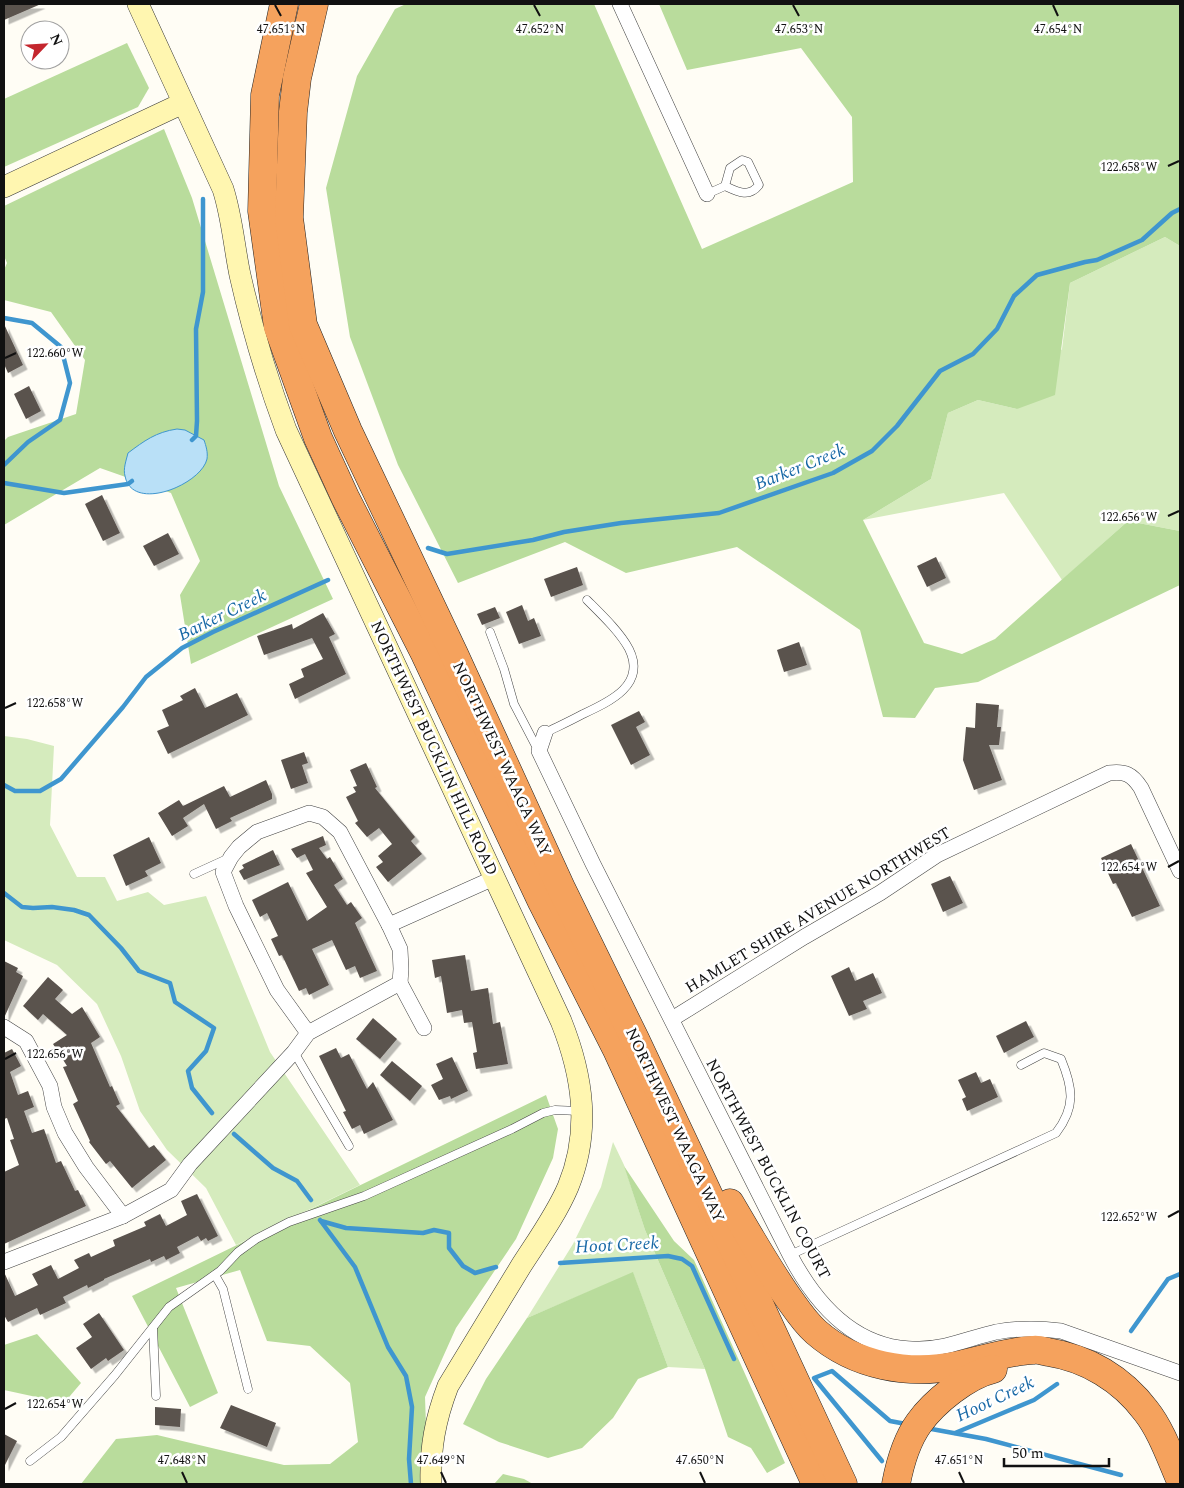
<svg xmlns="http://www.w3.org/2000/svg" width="1184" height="1488" font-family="Spectral,serif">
	<defs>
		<filter id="shadow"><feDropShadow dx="4.5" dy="4.5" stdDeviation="0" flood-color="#0004"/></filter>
	</defs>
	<rect width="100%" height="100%" fill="#fffdf5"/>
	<g fill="#d5ebbd">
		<polygon points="1165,237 1180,246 1180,531 1128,521 1062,580 1004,493 863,520 931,479 948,413 978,400 1017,409 1062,349 1070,283"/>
		<polygon points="4,736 27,739 54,746 50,825 77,877 105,877 117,901 148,892 164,905 206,896 270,1052 360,1185 236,1245 206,1188 167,1150 140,1111 121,1056 97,1004 57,965 4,940"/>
		<polygon points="613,1142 624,1165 645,1230 705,1369 668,1367 633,1273 527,1318 573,1244 601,1187"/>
	</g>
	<g fill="#b9dc9c">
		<polygon points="406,4 594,4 702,249 853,182 852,117 801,48 687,70 659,4 1180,4 1180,246 1165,237 1070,283 1055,395 1017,409 978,400 948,413 931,479 863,520 924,643 962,654 995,639 1128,521 1180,531 1180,585 978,682 935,688 915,718 883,717 860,630 737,547 626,573 565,542 458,583 398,465 350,337 326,188 357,76 395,9"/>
		<polygon points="127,43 149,88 138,107 4,167 4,99"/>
		<polygon points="164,129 192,198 279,486 333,599 191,664 180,595 200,561 171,493 100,468 4,525 4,441 8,437 76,414 85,360 51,312 4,300 4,270 7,263 4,256 4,206"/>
		<polygon points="546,1095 558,1129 553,1158 516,1239 456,1328 425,1397 428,1484 81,1484 116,1439 157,1435 284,1465 330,1464 358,1442 350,1383 310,1346 267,1341 240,1270 176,1288 218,1393 190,1407 132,1296"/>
		<polygon points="624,1166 674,1241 694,1260 785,1463 767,1473 751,1448 728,1437 705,1369 645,1230"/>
		<polygon points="633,1272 668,1367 638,1379 613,1418 582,1448 548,1458 499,1442 463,1424 486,1379 527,1318"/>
		<polygon points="37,1334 81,1383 64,1403 4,1390 4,1345"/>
		<polygon points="503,1474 524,1479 533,1484 494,1484"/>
	</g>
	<path fill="#b9e0f7" stroke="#3f96cf" d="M177,429l8,1 19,10c2,6 4,12 3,19 -6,26 -75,54 -82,17 -2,-7 1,-15 3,-23 16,-12 28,-21 49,-24z"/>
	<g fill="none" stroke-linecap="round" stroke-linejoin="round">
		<g stroke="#3f96cf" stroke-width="4.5">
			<polyline points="4,318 32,323 61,347 70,383 60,420 28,442 4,465"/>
			<polyline points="192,440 196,436 197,421 196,329 203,292 203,199"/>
			<polyline points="4,483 64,493 128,484 132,481"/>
			<polyline points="428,548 447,554 533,540 564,532 621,523 719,513 833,473 872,451 897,426 940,371 973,354 997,329 1014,296 1037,275 1085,262 1097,260 1142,240 1172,213 1180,209"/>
			<polyline points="4,785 15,791 40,791 61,779 123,707 146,677 182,648 213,632 328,580"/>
			<polyline points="4,893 22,907 33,908 52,907 74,910 89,915 121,948 139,971 170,983 175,1002 214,1028 206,1051 188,1071 192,1088 212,1113"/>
			<polyline points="234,1134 273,1168 297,1181 311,1200"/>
			<polyline points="320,1220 355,1267 388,1347 406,1376 412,1407 409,1459 411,1484"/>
			<polyline points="321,1221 346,1228 423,1233 434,1230 449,1233 449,1248 463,1266 475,1273 496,1267"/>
			<polyline points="560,1263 668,1256 682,1259 692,1266 734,1359"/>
			<polyline points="1131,1331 1168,1279 1180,1274"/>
			<polyline points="926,1428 986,1439 1121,1475"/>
			<polyline points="955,1433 1034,1400 1057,1384"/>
			<polyline points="882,1461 814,1378 832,1371 890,1421 906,1424"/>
		</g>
	</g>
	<g fill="#5a524d" filter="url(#shadow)">
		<polygon points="4,4 41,4 4,20"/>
		<polygon points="4,324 23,365 8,373 4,364"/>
		<polygon points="29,386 41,411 26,419 14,394"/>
		<polygon points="102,495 120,533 103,541 85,504"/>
		<polygon points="168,533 179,554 154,566 143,546"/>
		<polygon points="936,557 946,578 927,587 917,566"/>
		<polygon points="577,567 583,585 551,597 544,579"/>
		<polygon points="522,605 528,621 534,618 541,636 519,644 506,612"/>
		<polygon points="495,607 500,618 482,625 477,614"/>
		<polygon points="323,613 335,634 329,637 346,674 295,699 289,684 304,677 301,669 323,659 312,638 264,655 257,636 292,624 293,629"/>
		<polygon points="799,642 807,665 784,672 777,650"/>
		<polygon points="195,688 205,708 237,693 248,715 168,754 157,731 169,726 162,710 183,700 180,696"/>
		<polygon points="976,703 999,705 997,727 1001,727 999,745 989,745 1002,780 974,790 963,760 966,727 975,728"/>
		<polygon points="639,711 645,722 636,727 650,755 631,765 611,725"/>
		<polygon points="304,752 308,763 302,765 308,783 291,789 281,760"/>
		<polygon points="366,763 377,787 375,788 415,837 411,841 422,854 388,882 376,867 383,862 378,856 392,844 379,828 367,837 355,823 358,821 346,797 356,792 353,787 357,786 350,770"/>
		<polygon points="266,780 272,794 272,799 230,818 232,821 216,829 204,804 183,818 188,826 172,836 158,813 179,800 183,806 224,786 230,797"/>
		<polygon points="323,836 326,845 319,848 327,859 330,857 343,879 334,885 347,905 351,902 362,918 355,923 377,971 360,978 355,966 346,970 332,940 312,949 329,985 309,995 306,988 299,991 282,955 279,956 271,939 278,936 267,913 260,917 252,900 288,882 307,921 327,907 306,873 313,870 305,854 297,858 291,849"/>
		<polygon points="149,837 161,863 145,871 148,876 126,886 113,855"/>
		<polygon points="1131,844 1160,906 1132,917 1116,883 1113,884 1101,858"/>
		<polygon points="273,850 280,865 244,880 239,871 244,868 242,865"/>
		<polygon points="950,876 963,903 943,912 931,884"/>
		<polygon points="465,955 471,991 488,988 493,1024 500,1022 508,1064 476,1069 473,1053 477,1052 472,1022 464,1023 462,1010 447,1013 441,976 435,978 432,960"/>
		<polygon points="4,961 18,968 16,972 23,976 4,1018"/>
		<polygon points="849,967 855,981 873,973 882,993 863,1001 867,1009 849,1016 831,976"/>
		<polygon points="48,977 63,990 55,999 72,1014 82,1007 100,1037 91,1043 110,1087 112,1086 120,1104 116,1106 149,1148 154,1145 166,1160 132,1188 110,1161 106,1164 89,1142 90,1141 73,1104 78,1101 63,1067 67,1066 53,1044 67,1035 43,1014 38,1020 23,1006"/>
		<polygon points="373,1018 397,1039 380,1059 356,1039"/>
		<polygon points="1026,1021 1034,1037 1004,1053 996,1036"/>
		<polygon points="336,1048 341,1058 349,1054 367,1089 373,1082 393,1120 364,1134 360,1125 352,1129 343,1112 346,1111 319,1056"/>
		<polygon points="12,1049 21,1066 10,1072 18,1095 28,1091 34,1107 24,1111 32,1133 44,1129 56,1163 61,1161 75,1191 78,1190 86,1206 4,1244 4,1172 19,1165 10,1140 14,1139 7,1118 4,1119 4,1053"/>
		<polygon points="452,1057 468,1091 451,1099 450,1096 439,1100 431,1085 443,1079 436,1064"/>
		<polygon points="392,1061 422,1086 410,1101 380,1075"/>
		<polygon points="976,1072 981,1083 990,1079 998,1097 967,1111 962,1099 966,1097 958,1080"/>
		<polygon points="197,1194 218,1236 208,1241 206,1238 201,1241 198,1236 177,1247 180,1253 166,1260 164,1256 151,1262 150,1259 104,1279 104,1280 88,1288 87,1285 63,1297 66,1303 40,1315 37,1308 8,1322 4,1315 4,1272 15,1296 38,1285 32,1274 51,1265 58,1279 79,1268 74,1260 89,1253 91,1257 115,1246 113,1240 146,1226 144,1222 160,1214 166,1226 187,1215 181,1201"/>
		<polygon points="99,1313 124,1350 108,1361 106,1358 91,1369 76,1348 92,1337 83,1324"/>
		<polygon points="231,1405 276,1423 267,1447 220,1428"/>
		<polygon points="155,1407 181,1409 180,1427 155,1425"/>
		<polygon points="4,1434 17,1441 4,1467"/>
	</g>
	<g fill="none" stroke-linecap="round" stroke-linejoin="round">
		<g stroke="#444" stroke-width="9">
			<g id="lane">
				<path d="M707,194l18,-8c13,6 24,12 34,-1l-11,-23 -6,-2 -12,8 -5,18"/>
				<polyline points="490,632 504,669 514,704 538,750"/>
				<path d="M545,733c12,-6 25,-12 38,-19 26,-12 64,-29 46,-65 -9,-17 -28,-35 -42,-49"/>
				<polyline points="194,874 229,858"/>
				<polyline points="294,1052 349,1146"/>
				<path d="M790,1255l266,-122c20,-26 17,-45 5,-74l-17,-6 -23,12"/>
				<polyline points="215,1275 223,1289 248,1389"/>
				<polyline points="153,1328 156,1396"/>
				<polyline points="30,1461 61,1437 115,1375 169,1307 220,1271 238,1252 256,1239 289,1222 364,1196 512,1129 543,1113 555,1110 580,1111"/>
			</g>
		</g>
		<g stroke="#444" stroke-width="16">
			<g id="street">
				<polyline points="620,4 707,194"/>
				<path d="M545,733l-6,18 54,113 197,391c32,61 80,107 155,91 17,-4 34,-10 51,-14 22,-4 43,-4 65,-1l119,42"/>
				<polyline points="389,925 494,878"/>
				<polyline points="400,983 424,1028"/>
				<path d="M672,1019l132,-82 76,-44 57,-38 172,-82c16,-2 23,1 32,15l39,83"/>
				<polyline points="4,1027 26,1041 50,1086 54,1107 65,1133 86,1167 123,1216"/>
				<polyline points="4,1262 123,1216 171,1190 190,1164 294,1052 308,1033 400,983 401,969 400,949 389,925 340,832 323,817 309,813 257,832 239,847 231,857 223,872 236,906 277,990 308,1033"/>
			</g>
		</g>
		<g stroke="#333" stroke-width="22">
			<g id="secondary">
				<path d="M138,4l85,185c9,28 11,57 17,86 12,53 27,104 46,155l275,591c22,55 30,110 7,166 -12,28 -31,54 -47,79 -24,40 -49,80 -73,120 -13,34 -18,62 -17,98"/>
				<polyline points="4,187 183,103"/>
			</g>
		</g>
		<g stroke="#222" stroke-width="29">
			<g id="highway">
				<polyline points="284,4 265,95 262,211 278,327 318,438 345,497 425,654 542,902 617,1050 816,1484"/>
				<polyline points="314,4 297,78 293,112 289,218 303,325 348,431 454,654 562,890 635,1039 703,1183 843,1484"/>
				<path d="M730,1203c20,34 39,68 62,100 7,10 15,21 24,29 39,34 93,44 143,33 24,-5 49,-14 74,-15 5,-1 10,1 15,2 39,6 74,27 98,59 15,19 24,45 34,68"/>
				<path d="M896,1484c4,-21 10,-43 23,-61 15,-21 48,-48 74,-54"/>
			</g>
		</g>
		<use href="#lane" stroke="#fff" stroke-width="8"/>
		<use href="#street" stroke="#fff" stroke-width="15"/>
		<use href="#secondary" stroke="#fff6b0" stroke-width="21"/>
		<use href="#highway" stroke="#f5a25d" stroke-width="28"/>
	</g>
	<path fill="none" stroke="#111" stroke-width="2" d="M275,5l6,11M534,5l6,11M793,5l6,11M1053,5l5,11M1168,166l11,-5M5,358l11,-5M1168,516l11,-5M5,708l11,-5M1168,867l11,-6M5,1059l11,-6M1168,1217l11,-6M5,1409l11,-6M182,1472l5,11M441,1472l5,11M700,1472l5,11M959,1472l5,11"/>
	<g text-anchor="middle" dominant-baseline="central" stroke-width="5" stroke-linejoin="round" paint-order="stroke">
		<g font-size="16" fill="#111" stroke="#fff">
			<text transform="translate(434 748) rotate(65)">NORTHWEST BUCKLIN HILL ROAD</text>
			<text transform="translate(502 759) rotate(65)">NORTHWEST WAAGA WAY</text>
			<text transform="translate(818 910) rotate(-31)">HAMLET SHIRE AVENUE NORTHWEST</text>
			<text transform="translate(675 1125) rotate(65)">NORTHWEST WAAGA WAY</text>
			<text transform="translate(768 1169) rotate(62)">NORTHWEST BUCKLIN COURT</text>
		</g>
		<g font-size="18" font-style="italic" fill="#1768a6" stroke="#fff">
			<text transform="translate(800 467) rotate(-22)">Barker Creek</text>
			<text transform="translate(222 615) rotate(-26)">Barker Creek</text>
			<text transform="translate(617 1245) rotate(-3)">Hoot Creek</text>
			<text transform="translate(995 1399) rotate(-25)">Hoot Creek</text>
		</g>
	</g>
	<g font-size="12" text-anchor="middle" fill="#111" stroke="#fff" stroke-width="5" stroke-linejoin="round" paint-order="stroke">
		<text x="281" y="33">47.651°N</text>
		<text x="540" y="33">47.652°N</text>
		<text x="799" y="33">47.653°N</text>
		<text x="1058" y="33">47.654°N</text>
		<text x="1129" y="171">122.658°W</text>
		<text x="55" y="357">122.660°W</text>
		<text x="1129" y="521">122.656°W</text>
		<text x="55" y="707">122.658°W</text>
		<text x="1129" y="871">122.654°W</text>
		<text x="55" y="1058">122.656°W</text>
		<text x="1129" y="1221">122.652°W</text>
		<text x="55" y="1408">122.654°W</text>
		<text x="182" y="1464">47.648°N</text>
		<text x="441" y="1464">47.649°N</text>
		<text x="700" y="1464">47.650°N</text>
		<text x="959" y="1464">47.651°N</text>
	</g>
	<rect width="1184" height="1488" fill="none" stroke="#111111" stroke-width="10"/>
	<g transform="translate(45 45) rotate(65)"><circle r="24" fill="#ffffff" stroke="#a0a0a0"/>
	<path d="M0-4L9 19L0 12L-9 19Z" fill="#c4262e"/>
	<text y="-8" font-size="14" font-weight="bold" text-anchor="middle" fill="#111111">N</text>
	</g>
	<path d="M1004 1458v8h105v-8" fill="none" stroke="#111111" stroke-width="2.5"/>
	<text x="1012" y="1458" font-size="15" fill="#111111" stroke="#ffffff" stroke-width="4" paint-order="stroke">50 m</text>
</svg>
